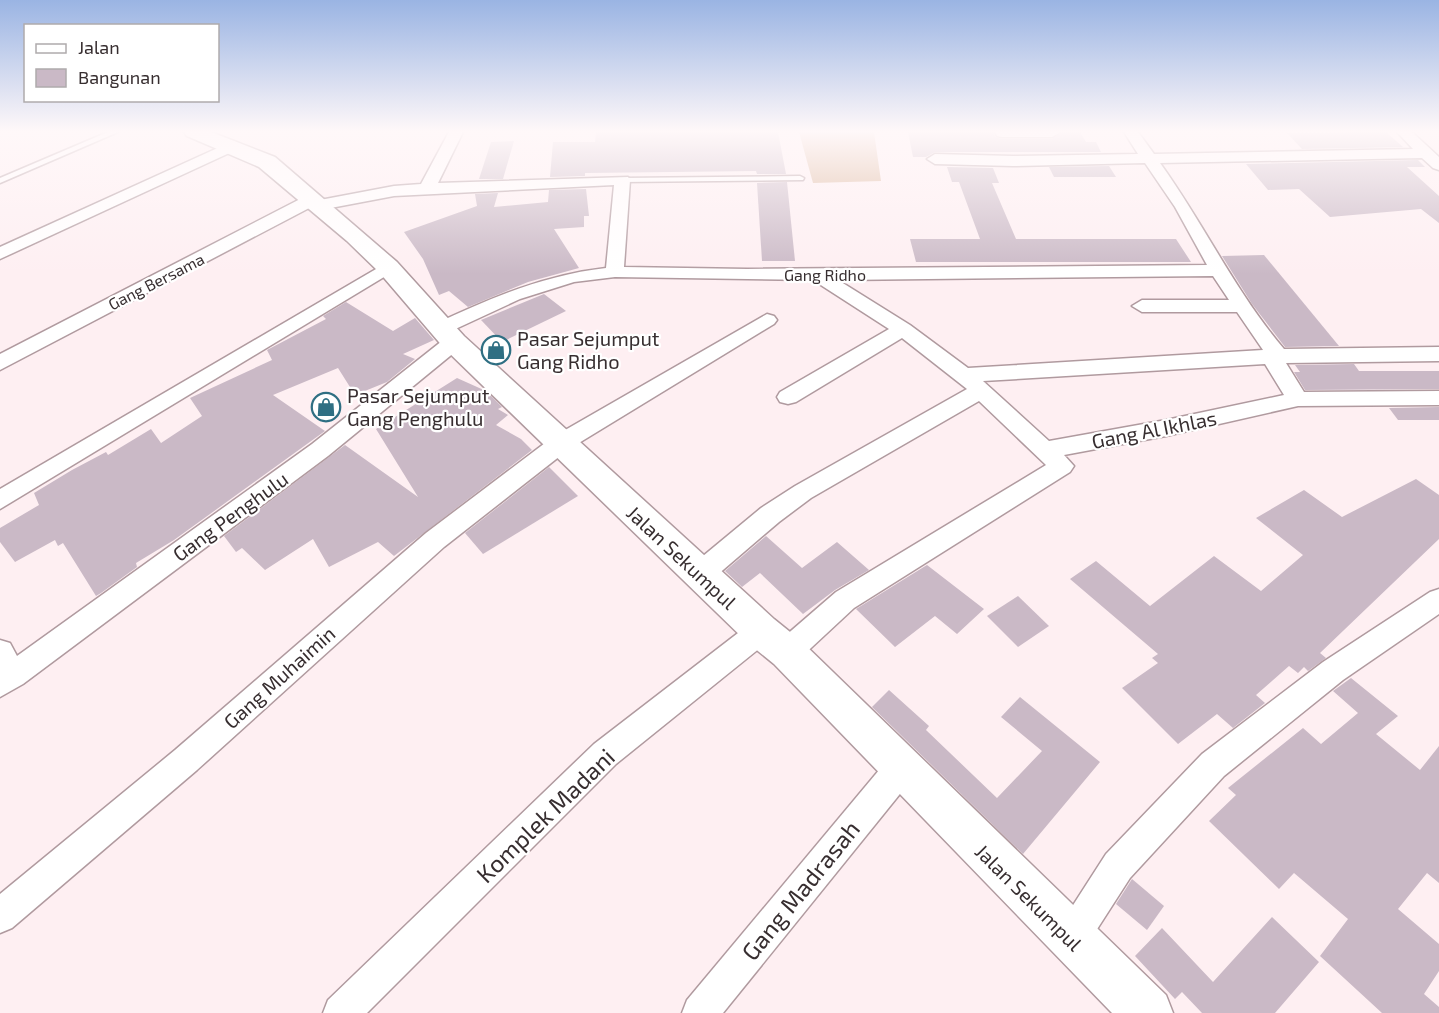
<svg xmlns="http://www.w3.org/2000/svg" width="1439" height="1013" font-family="'Exo 2',sans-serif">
	<rect width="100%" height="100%" fill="#feeff2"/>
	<polygon fill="#dab498" points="799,132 874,132 881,181 813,183"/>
	<g fill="#cab9c6">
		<polygon points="596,132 778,132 786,174 757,174 756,171 585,173 585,176 550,177 553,142 595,142"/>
		<polygon points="908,132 993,132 995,137 1002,139 1052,139 1061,132 1080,132 1086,142 1096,142 1101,152 935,152 926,157 913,157"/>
		<polygon points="1386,132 1403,147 1302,149 1287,133"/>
		<polygon points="514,141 503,179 479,179 491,142"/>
		<polygon points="1418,160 1425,167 1407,167 1439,196 1439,223 1421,209 1330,217 1299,189 1268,190 1246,164"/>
		<polygon points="1109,166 1116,177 1054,177 1049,167"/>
		<polygon points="947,167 993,168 999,183 992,183 1016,239 1176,239 1191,262 916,262 910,239 980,239 959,182 952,182"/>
		<polygon points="787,182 795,261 762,261 757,183"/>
		<polygon points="586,189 589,216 584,216 584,227 554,229 579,268 528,282 468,307 449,291 439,295 423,259 404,232 477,206 475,194 498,193 494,207 548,202 549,190"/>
		<polygon points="1264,255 1339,346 1285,347 1252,304 1222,256"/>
		<polygon points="544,294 566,311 502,342 481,320"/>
		<polygon points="346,302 393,331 415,318 434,340 403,354 415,359 387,382 355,395 338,368 273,395 325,431 174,540 136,563 137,567 101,593 96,596 63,543 58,546 55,540 15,562 0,542 0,528 39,505 34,493 72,470 106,452 108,455 151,429 161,443 202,416 190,398 272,360 267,350 326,319 323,316"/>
		<polygon points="1354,364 1359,371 1439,371 1439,389 1305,390 1294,372 1300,372 1295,365"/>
		<polygon points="457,378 486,391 502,407 498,409 508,415 496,425 521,439 532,450 394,556 378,542 329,567 313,539 265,570 242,548 236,552 224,536 345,445 418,497 376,429"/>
		<polygon points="1439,407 1439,420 1398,420 1389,408"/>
		<polygon points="549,467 578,496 483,554 465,533"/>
		<polygon points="1416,479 1439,495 1439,539 1320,653 1326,658 1308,671 1304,667 1298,673 1289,666 1256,695 1265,703 1233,728 1217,714 1178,744 1122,688 1158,663 1152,658 1158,654 1070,579 1096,561 1150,606 1214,556 1261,591 1303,555 1256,518 1304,490 1342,517"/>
		<polygon points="766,536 802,568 837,542 869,570 835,590 803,614 760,573 742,587 725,571"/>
		<polygon points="927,565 984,609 957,634 935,616 895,647 856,609"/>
		<polygon points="1018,596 1049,626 1018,647 987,616"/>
		<polygon points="1351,678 1398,716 1376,734 1420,770 1439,746 1439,883 1427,873 1398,909 1439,944 1439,971 1424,994 1439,1007 1439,1013 1382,1013 1320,956 1348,919 1294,873 1279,889 1209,821 1236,795 1228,788 1303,728 1321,744 1358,713 1333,691"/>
		<polygon points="889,690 929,726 926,730 997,798 1042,751 1001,717 1020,697 1100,762 1023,854 872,707"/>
		<polygon points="1132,879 1164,906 1147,930 1116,904"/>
		<polygon points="1272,917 1319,962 1275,1013 1202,1013 1182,992 1175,999 1135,956 1162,928 1213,982"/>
	</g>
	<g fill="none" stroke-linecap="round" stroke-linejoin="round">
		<g stroke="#b09a9f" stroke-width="3">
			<g id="service">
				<polygon points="108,132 118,132 0,183 0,178"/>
				<polygon points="800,176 804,178 803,180 622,182 618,180 622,178"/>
			</g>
		</g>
		<g stroke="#b09a9f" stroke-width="3">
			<g id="minor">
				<path d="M449,132h14l-25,51 190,-6 2,3 -6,87 123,2 460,-4 -32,-58 -30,-44 -132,3 -78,-2 -8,-5 8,-5 78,2 125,-2 -14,-22h14l16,22 259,-5 -16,-17h15l27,25v13l-6,-2 -11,-10 -262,5c44,61 76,130 124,186l155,-2v14l-153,2 18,29 135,-1v14l-141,1 -132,30 -102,19 10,11 -4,6 -216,136 -57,53 -10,3 -10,-3 -4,-9 4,-9 59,-51 210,-127 -67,-64 -168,97 -32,24 -70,60 -9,3 -9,-3 -4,-8 4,-8 70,-58 34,-22 172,-97 -65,-51 -106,64 -8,2 -8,-2 -3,-5 3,-5 109,-63 -76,-49 -198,-3 -41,5 -54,17 -71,33h-14l-3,-4 3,-4c56,-26 109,-49 171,-56l8,-83 -220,11 -74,14 -7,-4 -313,164v-16l306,-158 6,-1 8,5 74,-14 27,-2zM1213,276l16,24h-87l-10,6 10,6h95l26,38 -295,18 -58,-43 -72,-45zM1265,364l19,31 -118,25 -117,21 -66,-60z"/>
				<polygon points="995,132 1059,132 1059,133 1052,137 1002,137 997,136"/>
				<polygon points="233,141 238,143 241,146 238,149 0,259 0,247"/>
				<polygon points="388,262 397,267 394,271 0,509 0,489"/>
				<polygon points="767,314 774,316 777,320 774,324 569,449 444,547 197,770 12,928 0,933 0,894 175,750 426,533 553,437"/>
				<polygon points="454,336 461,337 464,342 461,347 328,456 23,684 0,697 0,640 10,643 17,656 312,444 447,337"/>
				<polygon points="1439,589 1439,614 1343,680 1224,776 1130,878 1083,951 1071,956 1059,951 1054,939 1059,927 1106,854 1202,754 1323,662 1430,592"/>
				<polygon points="761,619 771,623 775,631 771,639 616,764 367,1013 323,1013 328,1000 594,744 751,623"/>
				<polygon points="901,753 912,757 916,768 912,779 723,1013 682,1013 687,1000 890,757"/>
			</g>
		</g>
		<g stroke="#b09a9f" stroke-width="3">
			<polygon id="secondary" points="184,132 211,132 275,157 397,262 464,336 774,619 800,640 1166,995 1173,1013 1112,1013 774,664 748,643 444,348 379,272 347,241 259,167 187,136"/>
		</g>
		<use href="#service" fill="#fff" fill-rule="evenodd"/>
		<use href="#minor" fill="#fff" fill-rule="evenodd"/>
		<use href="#secondary" fill="#fff" fill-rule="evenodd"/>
	</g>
	<linearGradient id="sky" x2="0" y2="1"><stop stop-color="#9ab4e3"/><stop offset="0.48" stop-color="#fff8f9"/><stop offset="1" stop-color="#fff8f9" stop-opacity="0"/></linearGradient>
	<rect width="1439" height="274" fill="url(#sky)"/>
	<defs>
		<g id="shop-ring" transform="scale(1.5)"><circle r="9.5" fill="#fff" stroke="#2f6f83" stroke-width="1.5"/><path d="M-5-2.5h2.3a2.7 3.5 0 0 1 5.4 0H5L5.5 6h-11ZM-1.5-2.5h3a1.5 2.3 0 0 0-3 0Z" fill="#2f6f83"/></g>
	</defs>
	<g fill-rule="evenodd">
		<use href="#shop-ring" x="496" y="350"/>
		<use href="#shop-ring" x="326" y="407"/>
	</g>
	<g text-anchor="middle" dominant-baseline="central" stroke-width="4.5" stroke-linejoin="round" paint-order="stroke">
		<g font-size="16" fill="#372e30" stroke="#fff">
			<text x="825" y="274">Gang Ridho</text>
			<text transform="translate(156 281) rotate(-27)">Gang Bersama</text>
		</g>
		<g font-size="20" fill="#372e30" stroke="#fff" text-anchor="start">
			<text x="517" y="338">Pasar Sejumput<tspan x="517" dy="23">Gang Ridho</tspan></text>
			<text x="347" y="395">Pasar Sejumput<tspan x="347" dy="23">Gang Penghulu</tspan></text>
		</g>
		<g font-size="20" fill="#372e30" stroke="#fff">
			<text transform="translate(1154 429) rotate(-11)">Gang Al Ikhlas</text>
			<text transform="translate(230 516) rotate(-36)">Gang Penghulu</text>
			<text transform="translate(682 557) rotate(43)">Jalan Sekumpul</text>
			<text transform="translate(279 677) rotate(-42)">Gang Muhaimin</text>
			<text transform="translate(1029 897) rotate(45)">Jalan Sekumpul</text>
		</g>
		<g font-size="24" fill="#372e30" stroke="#fff">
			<text transform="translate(545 815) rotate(-44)">Komplek Madani</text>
			<text transform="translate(800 890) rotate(-51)">Gang Madrasah</text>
		</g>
	</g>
	<rect x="24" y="24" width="195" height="78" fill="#ffffff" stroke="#afabac" stroke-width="1.5"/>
	<rect x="36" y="44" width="30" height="9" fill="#ffffff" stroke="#afabac" stroke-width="1.5"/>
	<text x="78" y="54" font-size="18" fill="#372e30">Jalan</text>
	<rect x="36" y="69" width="30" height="18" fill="#cab9c6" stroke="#afabac" stroke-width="1.5"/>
	<text x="78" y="84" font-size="18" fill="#372e30">Bangunan</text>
</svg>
